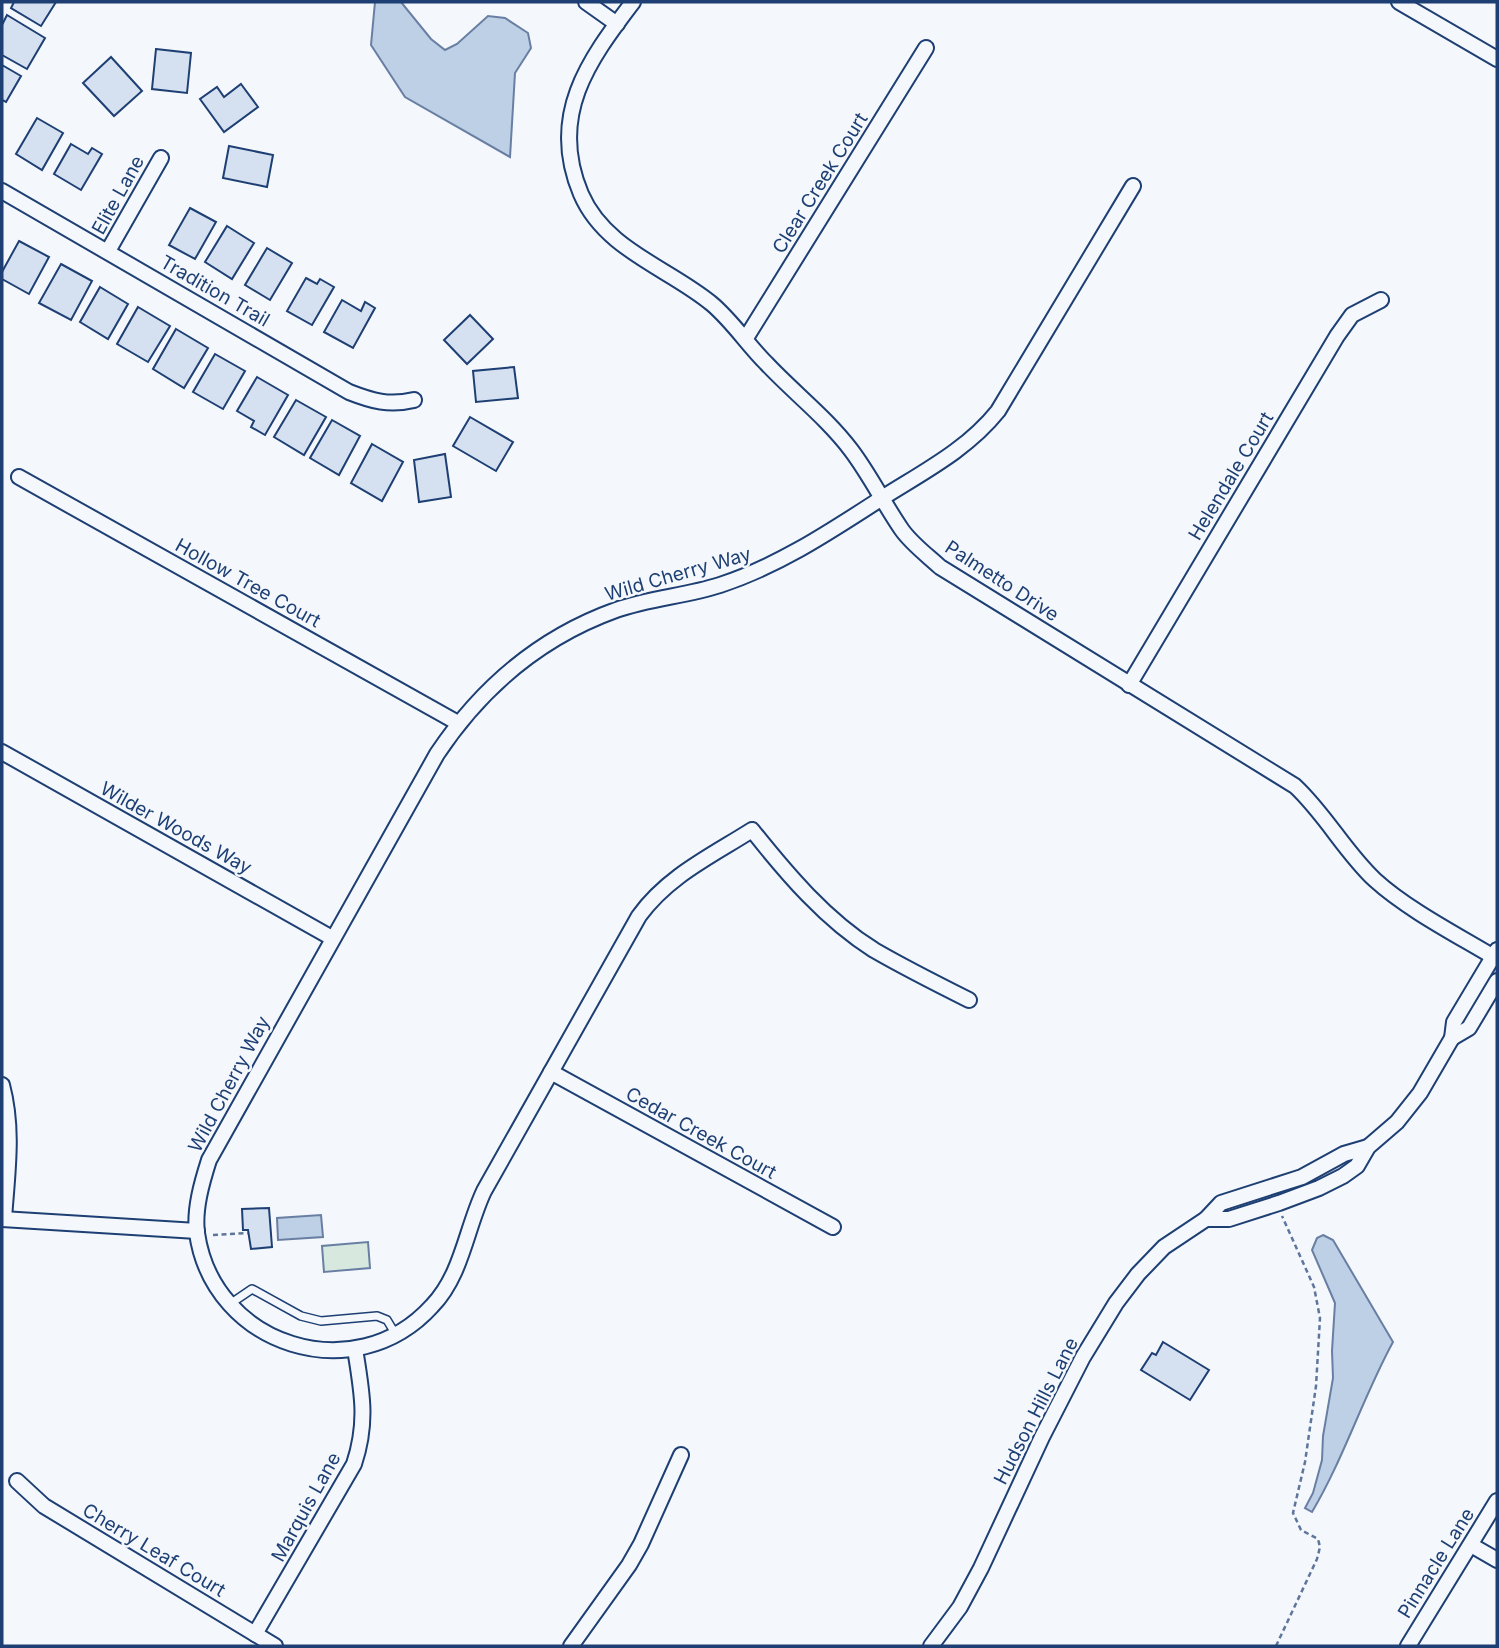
<svg xmlns="http://www.w3.org/2000/svg" width="1499" height="1648" font-family="Inter,sans-serif">
	<rect width="100%" height="100%" fill="#f4f7fb"/>
	<polygon fill="#d7e8df" stroke="#687fa3" stroke-width="2" points="368,1242 370,1268 324,1272 322,1246"/>
	<g fill="#bed0e5" stroke="#687fa3" stroke-width="2">
		<polygon points="375,2 401,2 431,39 445,50 457,44 488,16 505,18 528,33 531,48 515,73 510,157 405,97 371,45"/>
		<polygon points="321,1215 323,1237 278,1240 277,1218"/>
		<path d="M1323,1235l10,5 60,102c-30,55 -49,116 -81,170l-7,-4 8,-15 9,-33 1,-24 10,-58 -1,-27 3,-48 -23,-53 5,-12z"/>
	</g>
	<g fill="#d5e0f0" stroke="#1d3f73" stroke-width="2">
		<polygon points="14,2 56,2 41,26 11,8"/>
		<polygon points="7,15 45,38 27,69 2,55 2,25"/>
		<polygon points="156,49 191,53 187,93 152,89"/>
		<polygon points="111,57 142,91 114,116 83,83"/>
		<polygon points="2,65 21,76 6,102 2,100"/>
		<polygon points="241,84 258,107 224,132 200,99 217,87 224,97"/>
		<polygon points="37,118 63,133 42,170 16,154"/>
		<polygon points="71,144 88,154 92,148 102,154 81,190 54,174"/>
		<polygon points="229,146 273,155 267,187 223,178"/>
		<polygon points="190,208 216,222 195,259 169,245"/>
		<polygon points="227,226 254,243 232,279 205,262"/>
		<polygon points="19,241 49,257 29,294 2,279 2,272"/>
		<polygon points="267,248 292,263 270,300 245,285"/>
		<polygon points="61,264 92,281 71,320 39,303"/>
		<polygon points="306,278 317,284 320,279 334,287 312,325 287,311"/>
		<polygon points="100,287 128,304 108,339 80,322"/>
		<polygon points="342,300 361,311 365,302 375,308 353,348 324,332"/>
		<polygon points="138,307 170,326 148,362 117,344"/>
		<polygon points="470,315 493,339 467,364 444,340"/>
		<polygon points="176,329 208,348 184,388 153,369"/>
		<polygon points="215,354 245,371 223,409 193,392"/>
		<polygon points="514,367 518,398 476,402 473,371"/>
		<polygon points="257,377 288,395 265,435 251,427 254,421 237,411"/>
		<polygon points="296,400 326,417 304,455 274,437"/>
		<polygon points="470,417 513,442 496,471 453,446"/>
		<polygon points="332,420 360,436 339,475 310,458"/>
		<polygon points="372,444 403,462 382,501 351,483"/>
		<polygon points="445,454 451,497 419,502 414,460"/>
		<polygon points="269,1208 272,1247 251,1249 248,1230 243,1230 242,1209"/>
		<polygon points="1163,1342 1209,1370 1190,1400 1141,1370 1152,1353 1156,1355"/>
	</g>
	<g fill="none" stroke-linecap="round" stroke-linejoin="round">
		<g stroke="#1d3f73" stroke-width="10">
			<polyline id="service" points="230,1304 252,1289 301,1316 321,1321 377,1316 387,1320 396,1335"/>
		</g>
		<g stroke="#1d3f73" stroke-width="18">
			<g id="minor">
				<polyline points="586,2 617,24"/>
				<path d="M633,2c-45,59 -85,114 -52,192 24,56 88,74 131,110 21,18 35,40 54,59 27,29 61,55 85,87 19,25 33,54 51,80 10,14 25,25 38,37l355,219c31,29 50,66 80,94 33,30 84,56 122,79"/>
				<polyline points="1399,2 1497,59"/>
				<path d="M2,191l347,201c23,9 40,14 65,8"/>
				<polyline points="108,251 161,158"/>
				<polyline points="746,338 926,48"/>
				<polyline points="19,477 458,723"/>
				<polyline points="1129,685 1337,336 1352,315 1381,300"/>
				<polyline points="2,752 332,938"/>
				<path d="M969,1000c-32,-16 -64,-32 -95,-50 -48,-30 -87,-76 -122,-120 -41,26 -84,46 -113,86l-155,275c-18,38 -22,84 -52,115 -77,85 -219,40 -235,-73 -3,-24 5,-51 12,-73l228,-406c44,-66 104,-117 179,-144 34,-12 70,-14 104,-25 58,-19 108,-52 159,-85 42,-27 87,-49 119,-89l135,-225"/>
				<polyline points="1452,1038 1469,1028 1497,981"/>
				<polyline points="551,1072 833,1227"/>
				<path d="M2,1085c12,45 5,89 2,134"/>
				<polyline points="2,1219 197,1231"/>
				<polyline points="1206,1219 1229,1219 1279,1203 1319,1188 1343,1176 1357,1166 1368,1147 1397,1122 1420,1093 1452,1038 1454,1022 1497,950"/>
				<polyline points="17,1481 44,1506 275,1646"/>
				<polyline points="1471,1545 1497,1560"/>
				<path d="M255,1634l99,-170c14,-42 8,-72 1,-115"/>
				<polyline points="571,1646 629,1565 641,1544 681,1455"/>
				<polyline points="931,1646 960,1607 981,1568 1042,1437 1083,1357 1116,1303 1138,1274 1164,1247 1206,1219 1221,1203 1302,1177 1344,1154 1368,1147"/>
				<polyline points="1408,1646 1497,1501"/>
			</g>
		</g>
		<g stroke="#5e769c" stroke-width="2.5" stroke-dasharray="5 3.5" stroke-linecap="butt">
			<polyline points="213,1235 248,1233"/>
			<polyline points="1276,1646 1317,1559 1320,1547 1318,1539 1301,1530 1293,1513 1305,1462 1316,1386 1320,1318 1314,1287 1282,1216"/>
		</g>
		<use href="#service" stroke="#f4f7fb" stroke-width="7"/>
		<use href="#minor" stroke="#f4f7fb" stroke-width="14"/>
	</g>
	<g text-anchor="middle" dominant-baseline="central" stroke-width="5" stroke-linejoin="round" paint-order="stroke">
		<g font-size="19" fill="#1d3f73" stroke="#f4f7fb">
			<text transform="translate(820 183) rotate(-58)">Clear Creek Court</text>
			<text transform="translate(118 195) rotate(-61)">Elite Lane</text>
			<text transform="translate(215 291) rotate(30)">Tradition Trail</text>
			<text transform="translate(1231 476) rotate(-59)">Helendale Court</text>
			<text transform="translate(678 574) rotate(-16)">Wild Cherry Way</text>
			<text transform="translate(1002 581) rotate(33)">Palmetto Drive</text>
			<text transform="translate(248 583) rotate(29)">Hollow Tree Court</text>
			<text transform="translate(176 828) rotate(29)">Wilder Woods Way</text>
			<text transform="translate(229 1084) rotate(-62)">Wild Cherry Way</text>
			<text transform="translate(701 1133) rotate(29)">Cedar Creek Court</text>
			<text transform="translate(1036 1411) rotate(-63)">Hudson Hills Lane</text>
			<text transform="translate(306 1507) rotate(-61)">Marquis Lane</text>
			<text transform="translate(154 1550) rotate(31)">Cherry Leaf Court</text>
			<text transform="translate(1436 1563) rotate(-58)">Pinnacle Lane</text>
		</g>
	</g>
	<rect width="1499" height="1648" fill="none" stroke="#1d3f73" stroke-width="7"/>
</svg>
